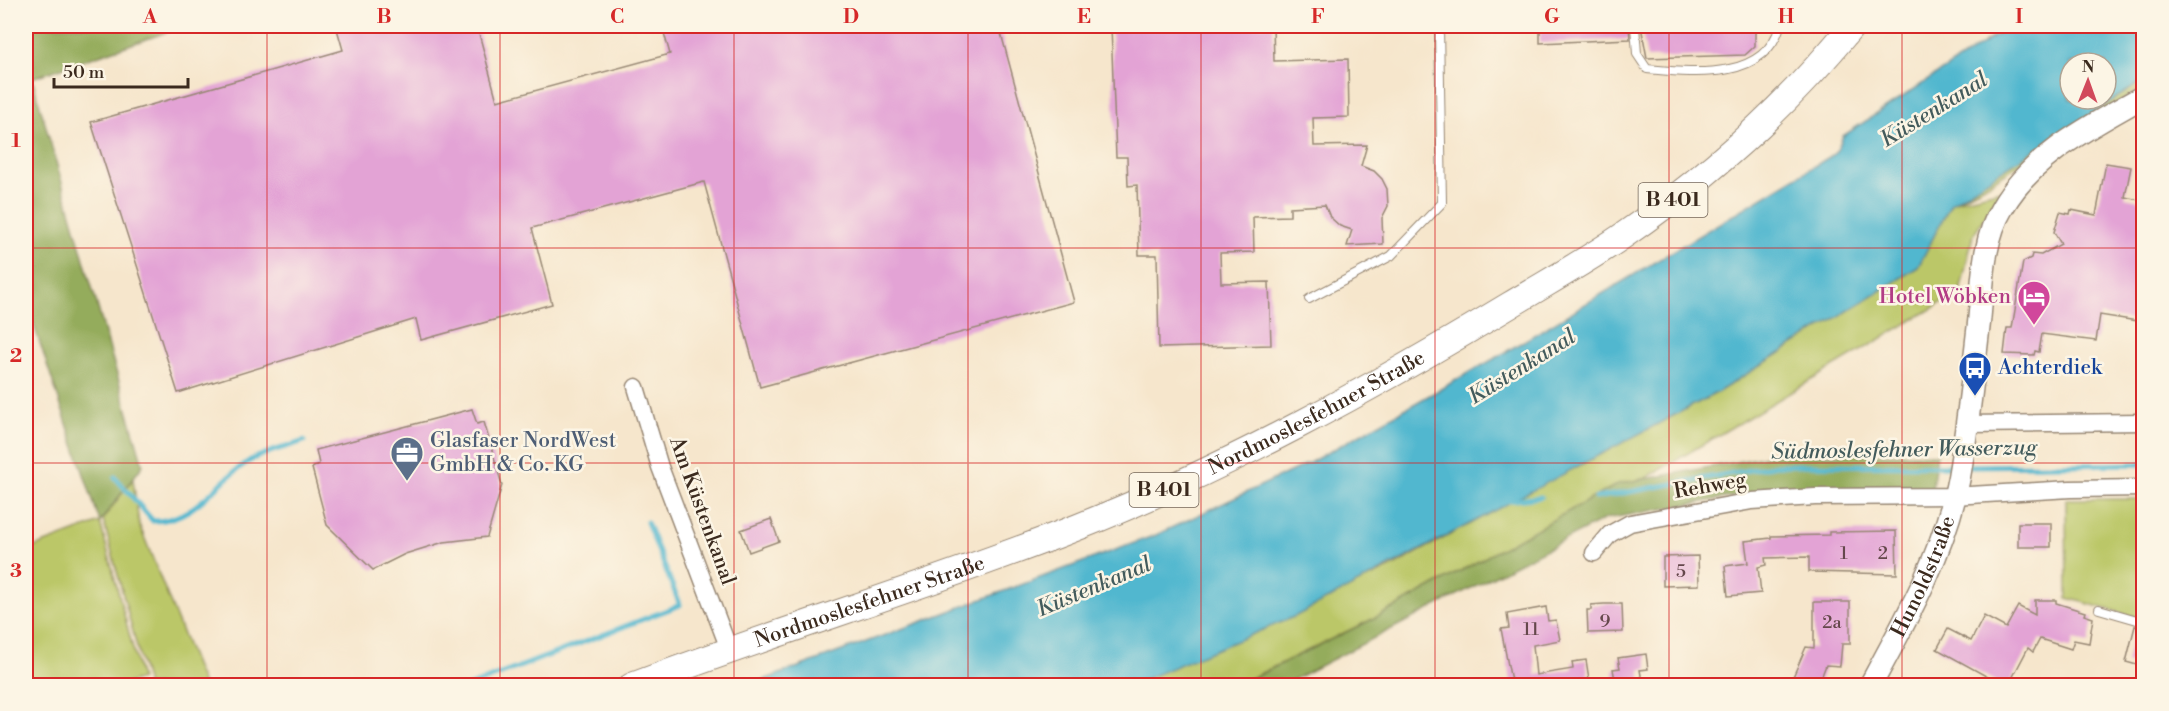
<svg xmlns="http://www.w3.org/2000/svg" width="2169" height="711" font-family="'Libre Bodoni',serif">
	<rect width="100%" height="100%" fill="#fcf5e5"/>
	<filter id="ink" filterUnits="userSpaceOnUse"><feTurbulence type="fractalNoise" baseFrequency=".0167" numOctaves="2"/><feDisplacementMap in="SourceGraphic" scale="12" xChannelSelector="R" yChannelSelector="G"/><feConvolveMatrix kernelMatrix="1 2 1 2 8 2 1 2 1" color-interpolation-filters="sRGB"/></filter>
	<filter id="wash" filterUnits="userSpaceOnUse"><feTurbulence type="fractalNoise" baseFrequency=".008" numOctaves="4" result="noise"/><feDisplacementMap in="SourceGraphic" scale="24" xChannelSelector="R" yChannelSelector="G"/><feGaussianBlur stdDeviation="1.35" result="paint"/><feColorMatrix in="noise" values="0 0 0 0 0 0 0 0 0 0 0 0 0 0 0 0 0 1.4 0 .05"/><feComposite in="paint" operator="in"/></filter>
	<g filter="url(#wash)">
		<rect width="100%" height="100%" fill="#f6e6cc"/>
		<g fill="#bbc768" stroke="#7b7843" stroke-width="1.5">
			<polygon points="2143,81 2143,87 1983,187 1955,201 2002,190 1973,235 1960,292 1646,478 1618,484 1381,615 1236,685 1129,686 1390,568 1507,503 1718,392 1918,267 1951,203"/>
			<polygon points="133,479 139,524 203,685 147,685 103,519"/>
			<polygon points="2066,499 2143,499 2143,619 2067,598"/>
			<polygon points="100,522 141,679 122,685 26,685 26,550"/>
		</g>
		<g fill="#94ac5c" stroke="#686b3d" stroke-width="1.5">
			<polygon points="26,26 185,26 32,78 143,465 100,522 26,302"/>
			<polygon points="1937,454 1932,489 1777,489 1605,519 1283,685 1236,686 1381,615 1618,484 1774,455"/>
		</g>
		<path fill="#51b7cf" stroke="#467076" stroke-width="1.5" fill-rule="evenodd" d="M2010,26h133v55l-192,122 -33,64 -200,125 -422,224 -165,69 -384,1 409,-151 155,-73 188,-106 337,-203 7,-17zM2070,63h36v36h-36z"/>
		<g fill="none" stroke-linecap="round" stroke-linejoin="round">
			<g stroke="#51b7cf" stroke-width="5">
				<polyline points="1965,466 2144,464"/>
				<path d="M115,477l38,44c41,0 62,-37 93,-58 16,-11 40,-15 58,-22"/>
				<polyline points="1596,498 1777,465 1956,466"/>
				<polyline points="1507,501 1541,497"/>
				<polyline points="470,686 680,605 647,522"/>
			</g>
		</g>
		<g id="blocks">
			<g fill="#e3a3d5">
				<polygon points="348,26 477,26 497,101 670,54 662,26 999,26 1074,302 760,387 704,182 532,228 552,304 421,340 416,319 178,393 91,122 343,50 337,29"/>
				<polygon points="1111,26 1273,26 1274,61 1348,59 1349,117 1313,118 1314,146 1367,145 1361,166 1374,171 1382,179 1387,189 1388,206 1382,218 1383,244 1347,246 1352,230 1340,226 1330,217 1325,205 1290,207 1290,216 1253,217 1254,252 1220,253 1221,283 1269,282 1271,345 1159,348 1157,255 1139,255 1137,185 1128,186 1127,157 1116,157"/>
				<polygon points="1540,26 1629,26 1630,39 1540,43"/>
				<polygon points="1641,26 1755,26 1755,46 1745,55 1647,58"/>
				<polygon points="2106,163 2131,167 2125,197 2144,201 2144,322 2100,315 2096,341 2042,334 2039,352 2035,351 2034,355 2004,354 2007,328 2012,328 2023,262 2031,258 2032,254 2041,255 2061,244 2054,232 2060,212 2070,214 2071,210 2096,215"/>
				<polygon points="472,409 477,424 484,422 502,485 487,537 444,542 405,554 373,570 327,525 312,468 319,464 316,450"/>
				<polygon points="771,519 779,541 749,552 741,530"/>
				<rect x="2018" y="523" width="33" height="24"/>
				<polygon points="1896,531 1897,574 1809,572 1809,557 1765,558 1766,565 1758,567 1761,593 1728,596 1725,566 1748,563 1745,541 1771,538 1771,536 1829,535 1829,532"/>
				<polygon points="1698,556 1699,585 1663,586 1663,557"/>
				<polygon points="2035,600 2056,600 2056,603 2085,612 2084,615 2093,618 2089,643 2074,640 2071,649 2040,639 2033,652 2028,648 2008,686 2004,686 1937,649 1948,629 1971,641 1984,616 2006,628 2018,606 2035,615"/>
				<polygon points="1814,602 1850,602 1850,644 1842,644 1840,666 1826,665 1818,686 1789,686 1806,647 1814,648"/>
				<polygon points="1604,604 1622,604 1623,632 1588,633 1587,610 1591,610 1591,605"/>
				<polygon points="1546,607 1548,621 1556,620 1560,640 1533,645 1536,675 1573,669 1572,662 1586,660 1589,679 1577,681 1578,685 1512,686 1501,629 1509,628 1507,614"/>
				<polygon points="2135,626 2144,628 2144,667 2126,662"/>
				<polygon points="1646,654 1648,669 1640,670 1643,686 1616,686 1613,669 1620,668 1618,658"/>
			</g>
		</g>
	</g>
	<g filter="url(#ink)">
		<use href="#blocks" fill-opacity="0" stroke="#988875" stroke-width="1.5"/>
		<g fill="none" stroke-linecap="round" stroke-linejoin="round">
			<g stroke="#988875" stroke-width="10">
				<g id="lane">
					<path d="M1635,26l2,28 10,15c45,4 117,13 133,-43"/>
					<polyline points="1309,299 1391,256 1442,203 1439,26"/>
					<polyline points="2099,609 2144,622"/>
				</g>
			</g>
			<g stroke="#988875" stroke-width="19">
				<g id="street">
					<polyline points="636,387 660,467 729,649"/>
					<polyline points="1966,424 2144,422"/>
					<polyline points="1594,553 1610,534 1630,523 1752,501 1815,497 1953,496 2070,489 2144,488"/>
				</g>
			</g>
			<g stroke="#988875" stroke-width="25">
				<g id="secondary">
					<path id="s1" d="M1870,686c36,-66 75,-135 89,-209 9,-51 14,-103 20,-154 4,-38 3,-82 23,-115 31,-54 90,-82 142,-112"/>
				</g>
			</g>
			<g stroke="#988875" stroke-width="28">
				<g id="primary">
					<path id="s2" d="M632,686c148,-56 299,-101 446,-159 151,-60 293,-138 432,-222 38,-23 78,-45 114,-70 85,-59 163,-129 228,-209"/>
				</g>
			</g>
			<use href="#lane" stroke="#fff" stroke-width="8"/>
			<use href="#street" stroke="#fff" stroke-width="16"/>
			<use href="#secondary" stroke="#fff" stroke-width="22"/>
			<use href="#primary" stroke="#fff" stroke-width="26"/>
		</g>
	</g>
	<path fill="none" stroke="#d62828" stroke-width="1.5" stroke-opacity="0.55" d="M267,26v660M500,26v660M734,26v660M968,26v660M1201,26v660M1435,26v660M1669,26v660M1902,26v660M26,248h2118M26,463h2118"/>
	<defs>
		<g id="hotel-pin" transform="scale(1.725)"><path d="M0 17L-7.5 6A9.5 9.5 0 1 1 7.5 6Z" fill="#d1479c" stroke="#fcf5e5"/><path d="M-6-4.5h1.5V1H6V5H4.5V3h-9V5H-6ZM-4 0a1.8 1.8 0 1 1 3.6 0ZM.5 0V-2.5h3Q6-2.5 6 0Z" fill="#fff"/></g>
		<g id="bus-pin" transform="scale(1.725)"><path d="M0 17L-7.5 6A9.5 9.5 0 1 1 7.5 6Z" fill="#1a4fb4" stroke="#fcf5e5"/><path d="M-5-6H5V4H4V6H2V4H-2V6H-4V4H-5ZM-3.5-4V0h7V-4ZM-3.5 1.2v1.5H-2V1.2ZM2 1.2v1.5H3.5V1.2Z" fill="#fff"/></g>
		<g id="office-pin" transform="scale(1.725)"><path d="M0 17L-7.5 6A9.5 9.5 0 1 1 7.5 6Z" fill="#5c6f8a" stroke="#fcf5e5"/><path d="M-6-3h4V-5.5h4V-3h4V5H-6ZM-1-4.5V-3h2v-1.5ZM-6 0V1H6V0Z" fill="#fff"/></g>
	</defs>
	<g fill-rule="evenodd">
		<use href="#hotel-pin" x="2034" y="297"/>
		<use href="#bus-pin" x="1975" y="368"/>
		<use href="#office-pin" x="407" y="453"/>
	</g>
	<g text-anchor="middle" dominant-baseline="central" stroke-width="5" stroke-linejoin="round" paint-order="stroke">
		<g font-size="18" fill="#65484c">
			<text x="1844" y="553">1</text>
			<text x="1883" y="553">2</text>
			<text x="1681" y="571">5</text>
			<text x="1605" y="621">9</text>
			<text x="1832" y="622">2a</text>
			<text x="1531" y="629">11</text>
		</g>
		<g fill="#fcf5e5" stroke="#75675a" stroke-width="1.5">
			<rect x="1638.5" y="183" width="69" height="34" rx="4.5"/>
			<rect x="1129.5" y="473" width="69" height="34" rx="4.5"/>
		</g>
		<g font-size="20" font-weight="bold" fill="#3b2a1e">
			<text x="1673" y="200">B 401</text>
			<text x="1164" y="490">B 401</text>
		</g>
		<g font-size="21" fill="#b23c85" stroke="#fcf5e5" text-anchor="end">
			<text x="2011" y="297">Hotel Wöbken</text>
		</g>
		<g font-size="21" fill="#164399" stroke="#fcf5e5" text-anchor="start">
			<text x="1998" y="368">Achterdiek</text>
		</g>
		<g font-size="21" fill="#3b2a1e" stroke="#fcf5e5">
			<text stroke="none"><textPath href="#s2" startOffset="738">Nordmoslesfehner Straße</textPath></text>
			<text transform="translate(1710 486) rotate(-10)">Rehweg</text>
			<text transform="translate(702 511) rotate(70)">Am Küstenkanal</text>
			<text stroke="none"><textPath href="#s1" startOffset="122">Hunoldstraße</textPath></text>
			<text stroke="none"><textPath href="#s2" startOffset="252">Nordmoslesfehner Straße</textPath></text>
		</g>
		<g font-size="21" fill="#4e5e75" stroke="#fcf5e5" text-anchor="start">
			<text x="430" y="441">Glasfaser NordWest<tspan x="430" dy="24">GmbH &amp; Co. KG</tspan></text>
		</g>
		<g font-size="22" font-style="italic" fill="#435b5c" stroke="#fcf5e5">
			<text transform="translate(1934 110) rotate(-32)">Küstenkanal</text>
			<text transform="translate(1522 367) rotate(-32)">Küstenkanal</text>
			<text transform="translate(1904 450) rotate(-1)">Südmoslesfehner Wasserzug</text>
			<text transform="translate(1094 587) rotate(-23)">Küstenkanal</text>
		</g>
	</g>
	<rect width="2169" height="711" fill="none" stroke="#fcf5e5" stroke-width="66"/>
	<g transform="translate(2088 81) rotate(1)"><circle r="28" fill="#fcf5e5" stroke="#afa495" stroke-width="1.5"/>
	<path d="M0-4.5L10 22L0 15L-10 22Z" fill="#d1495b"/>
	<text y="-9" font-size="16" font-weight="bold" text-anchor="middle" fill="#3b2a1e">N</text>
	</g>
	<path d="M54 78v9h134v-9" fill="none" stroke="#3b2a1e" stroke-width="3"/>
	<text x="63" y="78" font-size="18" fill="#3b2a1e" stroke="#fcf5e5" stroke-width="4.5" paint-order="stroke">50 m</text>
	<rect x="33" y="33" width="2103" height="645" fill="none" stroke="#d62828" stroke-width="2"/>
	<g font-size="20" text-anchor="middle" font-weight="bold" fill="#d62828">
		<text x="150" y="23">A</text>
		<text x="384" y="23">B</text>
		<text x="617" y="23">C</text>
		<text x="851" y="23">D</text>
		<text x="1084" y="23">E</text>
		<text x="1318" y="23">F</text>
		<text x="1552" y="23">G</text>
		<text x="1786" y="23">H</text>
		<text x="2019" y="23">I</text>
		<text x="16" y="147">1</text>
		<text x="16" y="362">2</text>
		<text x="16" y="577">3</text>
	</g>
</svg>
